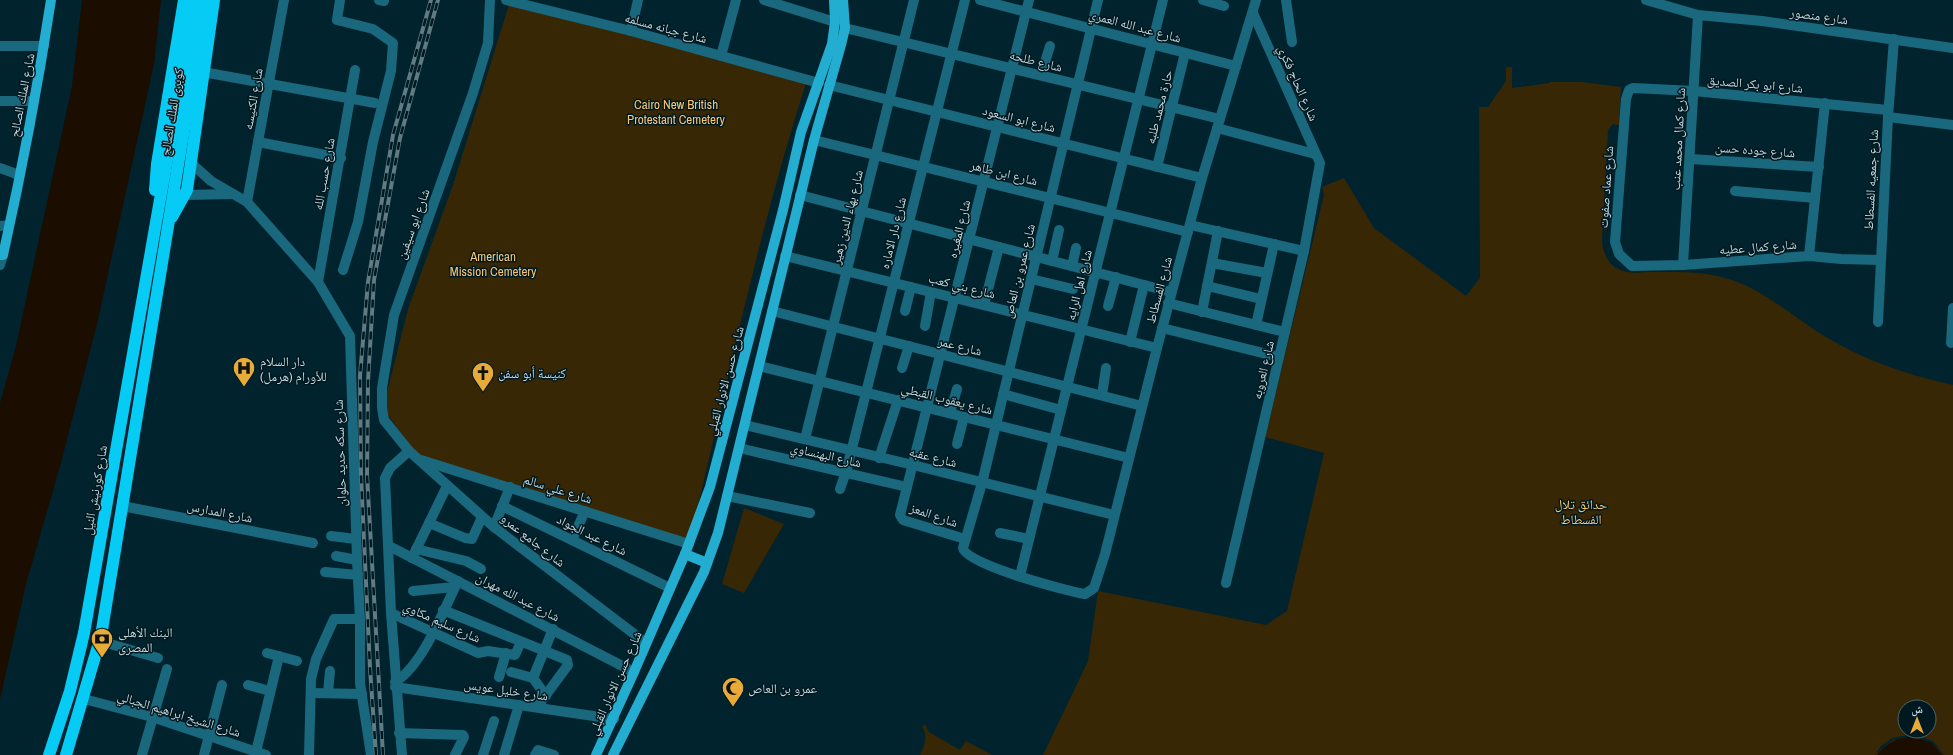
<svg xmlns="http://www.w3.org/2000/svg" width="1953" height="755" font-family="'Archivo Narrow','Noto Naskh Arabic',sans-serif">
	<rect width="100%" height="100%" fill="#00232d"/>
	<g fill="#382705" fill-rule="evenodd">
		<path d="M510,1l297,79c-49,152 -81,309 -118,464l-270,-84 -36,-52 25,-99 45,-124z"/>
		<path d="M1506,67h6v21l38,-5v-1h32l39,5 -2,38 -6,-1 -5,6 -6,111c1,13 7,26 21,30 9,3 21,1 30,1 24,0 49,-1 72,6 38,10 66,38 99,58 40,24 83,39 129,49v370h-910l45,-94 10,-70 168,34 21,-14 37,-158 -59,-16 59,-242 -2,-8 22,-9 30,50 92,68 14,-18 -1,-171h9l18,-26zM1905,707h24v24h-24z"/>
		<polygon points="744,508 784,524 744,593 722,584"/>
		<path d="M925,725l4,7 31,18 6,-9 26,14h-72c5,-10 8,-18 2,-29z"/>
	</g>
	<g fill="#1b0d00">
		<polygon points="82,0 161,0 154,64 97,324 59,470 26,584 0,699 0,403 16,346 72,86"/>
		<path d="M1913,736l19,7 11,12h-66c10,-12 20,-18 36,-19z"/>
	</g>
	<polygon fill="#00232d" points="1913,734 1933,741 1945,755 1932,743 1913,736 1893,740 1875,755 1881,746 1892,738"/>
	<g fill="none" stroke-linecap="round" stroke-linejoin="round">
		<g stroke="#19687d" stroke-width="10">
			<polyline points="340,0 337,20 373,29 393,43 391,71 373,142 358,222 343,270"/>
			<polyline points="379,0 384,1"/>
			<polyline points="490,0 488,43 473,93 394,315 382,388 382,408 384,420 409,451 494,527 646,643"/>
			<polyline points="506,0 631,31 819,83"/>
			<polyline points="764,0 835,22"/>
			<polyline points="980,0 1236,66"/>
			<path d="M1098,0l-116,483 -19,65c1,16 104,43 122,46l9,-6 11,-34 52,-206 45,-170 54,-178"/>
			<polyline points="1203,0 1224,6"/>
			<polyline points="1286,0 1292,42"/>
			<polyline points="1646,0 1698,15 1762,21 1953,48"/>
			<polyline points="845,28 1220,119"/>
			<polyline points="631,31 638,0"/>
			<polyline points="0,46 44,46"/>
			<polyline points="721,56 736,0"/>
			<polyline points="203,72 375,103"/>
			<polyline points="1041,75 1050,46"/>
			<polyline points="829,85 1202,178"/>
			<polyline points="0,101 34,101"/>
			<polyline points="1888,117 1953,125"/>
			<polyline points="1217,128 1315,154"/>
			<polyline points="814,140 1188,232"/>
			<polyline points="258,142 341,158"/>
			<polyline points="1690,159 1819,167"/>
			<polyline points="191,163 211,181 247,202 318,282 350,336 357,560 360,619 360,683 371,755"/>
			<polyline points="1157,167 1185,53"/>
			<polyline points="0,168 19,175"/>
			<polyline points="1735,191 1815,198"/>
			<polyline points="185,195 233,194"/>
			<polyline points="800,195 1171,292"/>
			<polyline points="247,202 284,0"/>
			<polyline points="1190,225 1304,251"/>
			<polyline points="0,226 9,225"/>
			<polyline points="785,256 1157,348"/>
			<polyline points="1809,256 1825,103"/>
			<polyline points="1880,260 1841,259 1809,256 1683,265 1632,266 1619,254 1615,242 1626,99 1629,90 1633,88 1694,91 1888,110"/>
			<polyline points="1052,261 1059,230"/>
			<polyline points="1212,263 1267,273"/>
			<polyline points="0,265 3,255"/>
			<polyline points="1683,265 1698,15"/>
			<polyline points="1072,266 1076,248"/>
			<polyline points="1031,279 1073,289"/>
			<polyline points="318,282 355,70"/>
			<polyline points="1207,286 1261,299"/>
			<polyline points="1168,303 1285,332"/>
			<polyline points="984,305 999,247"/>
			<polyline points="1108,306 1116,277"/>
			<polyline points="772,311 1142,406"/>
			<polyline points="905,311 911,287"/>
			<polyline points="1202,312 1218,231"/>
			<polyline points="1878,322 1888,117 1894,39"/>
			<polyline points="1256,325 1274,244"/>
			<polyline points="925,326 931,292"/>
			<polyline points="1162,328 1279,357"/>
			<polyline points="1130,342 1144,285"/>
			<polyline points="1951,343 1953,308"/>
			<polyline points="759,366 1129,458"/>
			<polyline points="902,368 909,346"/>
			<polyline points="1003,394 1061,410"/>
			<polyline points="1102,395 1106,368"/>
			<polyline points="950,413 957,389"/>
			<polyline points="745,425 913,465 1114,515"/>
			<polyline points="805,439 914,0"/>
			<polyline points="957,444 964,417"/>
			<polyline points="739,448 907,487"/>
			<polyline points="879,458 898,400"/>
			<polyline points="421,460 689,544"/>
			<polyline points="840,489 846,472 965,0"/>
			<polyline points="727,496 810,513"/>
			<polyline points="122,506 313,543"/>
			<polyline points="502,506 670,588"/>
			<polyline points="429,523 465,538 472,539 482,517"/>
			<polyline points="494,527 510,487"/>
			<polyline points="1000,533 1029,539"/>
			<polyline points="331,536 356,539"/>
			<polyline points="965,539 903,520 900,515 1029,0"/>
			<polyline points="572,540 585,511"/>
			<polyline points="389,546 634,672"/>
			<polyline points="416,549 466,561 481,569"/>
			<polyline points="336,556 357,560"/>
			<polyline points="412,558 447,486"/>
			<polyline points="325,572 358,575"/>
			<polyline points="1020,576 1163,0"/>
			<polyline points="1226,583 1304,251 1320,163 1253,13"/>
			<polyline points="413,591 454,587"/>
			<polyline points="443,610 567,660 568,665 537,707"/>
			<polyline points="391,613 478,653 488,651 515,655 521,642"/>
			<polyline points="100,641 158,658"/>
			<polyline points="267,653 297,661"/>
			<polyline points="511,672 533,678 546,696"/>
			<polyline points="499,677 506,653"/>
			<polyline points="533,678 553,629"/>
			<path d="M395,682c28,-17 48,-71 63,-101"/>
			<polyline points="248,685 270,691"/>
			<polyline points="395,687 614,719"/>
			<polyline points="311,693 362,694"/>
			<polyline points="328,693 330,671"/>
			<polyline points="84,699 152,717 266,755"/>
			<polyline points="399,733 463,735 464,737 455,755"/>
			<polyline points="256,752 279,656"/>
			<polyline points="142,755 167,669"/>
			<polyline points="204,755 222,685"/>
			<polyline points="309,755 311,679 316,659 334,619 360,619"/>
			<polyline points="402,755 391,613 385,478 390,468 409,451"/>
			<polyline points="483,755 494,721"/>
			<polyline points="504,755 519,705"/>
			<polyline points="535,755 538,750 554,755"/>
		</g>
		<g stroke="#23aed1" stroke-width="10">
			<path d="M0,255h3c19,-85 35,-170 48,-255"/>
			<polyline points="685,554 707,563"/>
			<polyline points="596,755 634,672 685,554 710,487 783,210 801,132 832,44 835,22 834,0"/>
			<polyline points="613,755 704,572 718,533 814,140 841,45 845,28 843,0"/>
		</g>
		<g stroke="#06cbf5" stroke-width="12">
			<polyline points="155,190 157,164 184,0"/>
			<polyline points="172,217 187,190 214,0"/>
			<polyline points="49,755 70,691 84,633 195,0"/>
			<polyline points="66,755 101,636 205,0"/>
		</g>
		<g stroke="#607b83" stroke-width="4">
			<g id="rail">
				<polyline points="376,755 370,668 361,476 360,376 368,282 393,135 431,0"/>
				<polyline points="383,755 367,475 368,381 374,280 400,138 438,0"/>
			</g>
		</g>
		<use href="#rail" stroke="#001920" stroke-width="2.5" stroke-dasharray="8" stroke-linecap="butt"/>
	</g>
	<defs>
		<g id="hospital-pin" transform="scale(1.15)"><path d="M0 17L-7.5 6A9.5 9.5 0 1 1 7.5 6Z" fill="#e8ab37" stroke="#001920"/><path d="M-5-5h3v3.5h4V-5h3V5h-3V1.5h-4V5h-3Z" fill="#111"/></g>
		<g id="church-pin" transform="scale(1.15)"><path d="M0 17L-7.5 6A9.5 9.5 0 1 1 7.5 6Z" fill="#e8ab37" stroke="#001920"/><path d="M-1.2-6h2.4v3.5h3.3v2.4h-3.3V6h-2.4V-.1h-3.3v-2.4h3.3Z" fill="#111"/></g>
		<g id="bank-pin" transform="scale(1.15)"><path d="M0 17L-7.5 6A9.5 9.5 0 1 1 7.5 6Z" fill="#e8ab37" stroke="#001920"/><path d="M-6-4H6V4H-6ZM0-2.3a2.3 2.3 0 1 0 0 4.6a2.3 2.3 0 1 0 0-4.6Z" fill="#111"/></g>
		<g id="mosque-pin" transform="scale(1.15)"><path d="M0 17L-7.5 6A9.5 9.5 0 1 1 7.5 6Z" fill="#e8ab37" stroke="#001920"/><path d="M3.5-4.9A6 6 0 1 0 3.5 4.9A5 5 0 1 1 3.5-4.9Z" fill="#111"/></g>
	</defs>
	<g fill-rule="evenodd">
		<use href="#hospital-pin" x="244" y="368"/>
		<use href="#church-pin" x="483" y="373"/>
		<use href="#bank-pin" x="102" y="639"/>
		<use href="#mosque-pin" x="733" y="688"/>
	</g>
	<g text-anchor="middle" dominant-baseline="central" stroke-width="3" stroke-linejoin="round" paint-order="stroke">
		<g font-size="13" fill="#c2d5db" stroke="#001920">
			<text transform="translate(1819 16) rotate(8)">شارع منصور</text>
			<text transform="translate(1135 26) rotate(15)">شارع عبد الله العمري</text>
			<text transform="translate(666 28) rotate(15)">شارع جبانه مسلمه</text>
			<text transform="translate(1036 61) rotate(14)">شارع طلحه</text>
			<text transform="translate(1298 83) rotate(66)">شارع الحاج فكري</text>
			<text transform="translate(1755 84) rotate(5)">شارع ابو بكر الصديق</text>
			<text transform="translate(22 95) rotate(-79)">شارع الملك الصالح</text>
			<text transform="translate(253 99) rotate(-80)">شارع الكنيسه</text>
			<text transform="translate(1159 107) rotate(-76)">حارة محمد طلبه</text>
			<text transform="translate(172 112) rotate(-81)">كوبرى الملك الصالح</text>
			<text transform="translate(1019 119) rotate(14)">شارع ابو السعود</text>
			<text transform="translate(1678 139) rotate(-87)">شارع كمال محمد عنب</text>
			<text transform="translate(1755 150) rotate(4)">شارع جوده حسن</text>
			<text transform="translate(1004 173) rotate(14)">شارع ابن طاهر</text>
			<text transform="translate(324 174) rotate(-80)">شارع حسب الله</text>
			<text transform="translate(1871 180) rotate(-87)">شارع جمعيه الفسطاط</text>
			<text transform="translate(1606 187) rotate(-86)">شارع عماد صفوت</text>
			<text transform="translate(847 217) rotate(-76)">شارع بهاء الدين زهير</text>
			<text transform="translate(413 224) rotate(-70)">شارع ابو سيفين</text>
			<text transform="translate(959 229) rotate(-76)">شارع المغيره</text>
			<text transform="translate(893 233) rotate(-76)">شارع دار الاماره</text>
			<text transform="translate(1758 247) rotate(-4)">شارع كمال عطيه</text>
			<text transform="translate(1019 271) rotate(-76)">شارع عمرو بن العاص</text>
			<text transform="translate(1079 285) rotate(-76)">شارع اهل الرايه</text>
			<text transform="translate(962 286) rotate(14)">شارع بني كعب</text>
			<text transform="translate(1159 290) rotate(-75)">شارع الفسطاط</text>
			<text transform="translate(960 346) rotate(14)">شارع عمر</text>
			<text transform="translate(1263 370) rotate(-77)">شارع العروبه</text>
			<text transform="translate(725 381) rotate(-75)">شارع حسن الانوار القبلي</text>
			<text transform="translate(947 399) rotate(14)">شارع يعقوب القبطي</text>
			<text transform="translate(340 453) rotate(-92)">شارع سكه حديد حلوان</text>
			<text transform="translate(826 455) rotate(13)">شارع البهنساوي</text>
			<text transform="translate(933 457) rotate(14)">شارع عقبه</text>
			<text transform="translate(558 489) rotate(17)">شارع علي سالم</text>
			<text transform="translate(95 490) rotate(-80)">شارع كورنيش النيل</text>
			<text transform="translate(220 512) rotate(11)">شارع المدارس</text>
			<text transform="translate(934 515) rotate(19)">شارع المعز</text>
			<text transform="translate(592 535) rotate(26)">شارع عبد الجواد</text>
			<text transform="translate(533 540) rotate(38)">شارع جامع عمرو</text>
			<text transform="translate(518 597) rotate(27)">شارع عبد الله مهران</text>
			<text transform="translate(442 622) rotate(24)">شارع سليم مكاوي</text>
			<text transform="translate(615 683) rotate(-66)">شارع حسن الانوار القبلي</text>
			<text transform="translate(506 690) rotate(8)">شارع خليل عويس</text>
			<text transform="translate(179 714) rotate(17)">شارع الشيخ ابراهيم الجبالي</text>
		</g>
		<g font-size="13" fill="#f8c571" stroke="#001920">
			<text x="676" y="104">Cairo New British<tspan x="676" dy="15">Protestant Cemetery</tspan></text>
			<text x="493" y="256">American<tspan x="493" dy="15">Mission Cemetery</tspan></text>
			<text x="1581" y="504">حدائق تلال<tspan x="1581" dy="15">الفسطاط</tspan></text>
		</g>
		<g font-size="13" fill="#c2d5db" stroke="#001920" text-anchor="start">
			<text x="260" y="361">دار السلام<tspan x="260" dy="15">للأورام (هرمل)</tspan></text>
			<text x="498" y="373">كنيسة أبو سفن</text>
			<text x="118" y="632">البنك الأهلى<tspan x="118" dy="15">المصرى</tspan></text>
			<text x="748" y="688">عمرو بن العاص</text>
		</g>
	</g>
	<g transform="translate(1917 719)"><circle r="19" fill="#001920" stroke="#4e646b"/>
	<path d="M0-3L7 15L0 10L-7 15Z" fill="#e8ab37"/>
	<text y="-6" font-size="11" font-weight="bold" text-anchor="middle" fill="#c2d5db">ش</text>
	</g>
</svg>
